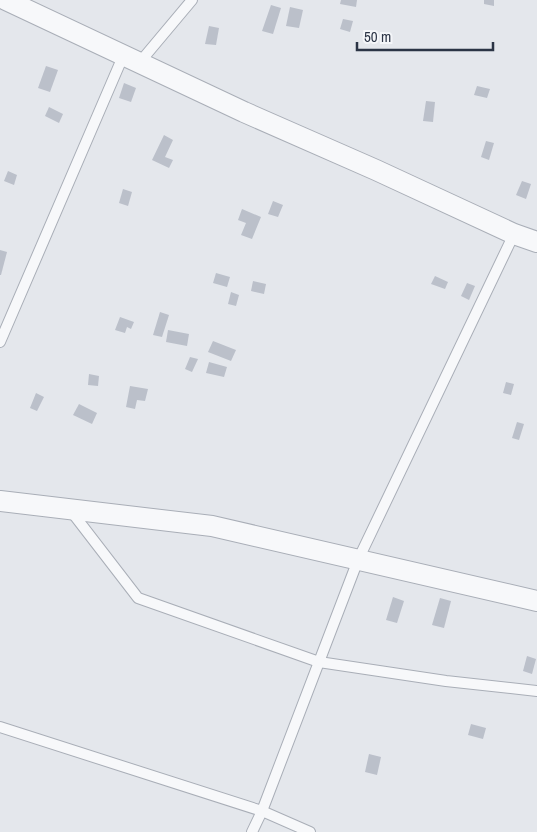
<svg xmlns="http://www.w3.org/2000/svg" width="537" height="832" font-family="'Archivo Narrow',sans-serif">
	<rect width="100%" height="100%" fill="#e4e7ec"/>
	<g fill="#bbc0ca">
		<polygon points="341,0 357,0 356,7 340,4"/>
		<polygon points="484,0 494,0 494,6 484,4"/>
		<polygon points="271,5 281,8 273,34 262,31"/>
		<polygon points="290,7 303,10 299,28 286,26"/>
		<polygon points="343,19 353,21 350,32 340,29"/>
		<polygon points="209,26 219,28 216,45 205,44"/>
		<polygon points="46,66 58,70 50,92 38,88"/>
		<polygon points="124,83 136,88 131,102 119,98"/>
		<polygon points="477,86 490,89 487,98 474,95"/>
		<polygon points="426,101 435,102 433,122 423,121"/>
		<polygon points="49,107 63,114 59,123 45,116"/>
		<polygon points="164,135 173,140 165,157 173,160 169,168 152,160"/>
		<polygon points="486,141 494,143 489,160 481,157"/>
		<polygon points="8,171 17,175 14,185 4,181"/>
		<polygon points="522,181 531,184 526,199 516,195"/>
		<polygon points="123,189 132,192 128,206 119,203"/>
		<polygon points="273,201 283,205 278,217 268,214"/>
		<polygon points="242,209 261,217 252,239 241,235 246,223 238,220"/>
		<polygon points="0,250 7,252 1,275 0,275"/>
		<polygon points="216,273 230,277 227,287 213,283"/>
		<polygon points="435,276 448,282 445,289 431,284"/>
		<polygon points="253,281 266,284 264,294 251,291"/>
		<polygon points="467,283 475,286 469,300 461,296"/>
		<polygon points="231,292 239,295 236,306 228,304"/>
		<polygon points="160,312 169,315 162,337 153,335"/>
		<polygon points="120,317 134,322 131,329 127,327 125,333 115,330"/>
		<polygon points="168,330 189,334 187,346 166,342"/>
		<polygon points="213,341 236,350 231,361 208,352"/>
		<polygon points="190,357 198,359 192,372 185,369"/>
		<polygon points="209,362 227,367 224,377 206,373"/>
		<polygon points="89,374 99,376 98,386 88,385"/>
		<polygon points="506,382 514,384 511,395 503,393"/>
		<polygon points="130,386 148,389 145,401 137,400 135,409 126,407"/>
		<polygon points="36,393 44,397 37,411 30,408"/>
		<polygon points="79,404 97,413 92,424 73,415"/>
		<polygon points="517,422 524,424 519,440 512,438"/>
		<polygon points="393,597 404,601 397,623 386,620"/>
		<polygon points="440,598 451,601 444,628 432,625"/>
		<polygon points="527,656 536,659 532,674 523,671"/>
		<polygon points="471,724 486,728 483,739 468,735"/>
		<polygon points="369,754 381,757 377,775 365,772"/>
	</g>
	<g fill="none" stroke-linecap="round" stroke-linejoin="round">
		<g stroke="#a9aeb7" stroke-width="12">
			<g id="lane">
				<polyline points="140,62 192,0"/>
				<polyline points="0,342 124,54"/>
				<polyline points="71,511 138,598 319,662 446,681 537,691"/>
				<polyline points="0,727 262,811 310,832"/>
				<polyline points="252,832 262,811 358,560 514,234"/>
			</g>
		</g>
		<g stroke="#a9aeb7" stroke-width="22">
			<g id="street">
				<polyline points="6,0 244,112 376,170 514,234 537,242"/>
				<polyline points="0,501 212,526 537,601"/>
			</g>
		</g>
		<use href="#lane" stroke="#f7f8fa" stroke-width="10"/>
		<use href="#street" stroke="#f7f8fa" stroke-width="20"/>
	</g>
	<path d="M357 42v8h136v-8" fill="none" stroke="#2b3445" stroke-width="2.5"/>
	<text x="364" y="42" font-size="15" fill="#2b3445" stroke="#f4f6f9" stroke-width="4" paint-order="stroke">50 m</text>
</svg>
